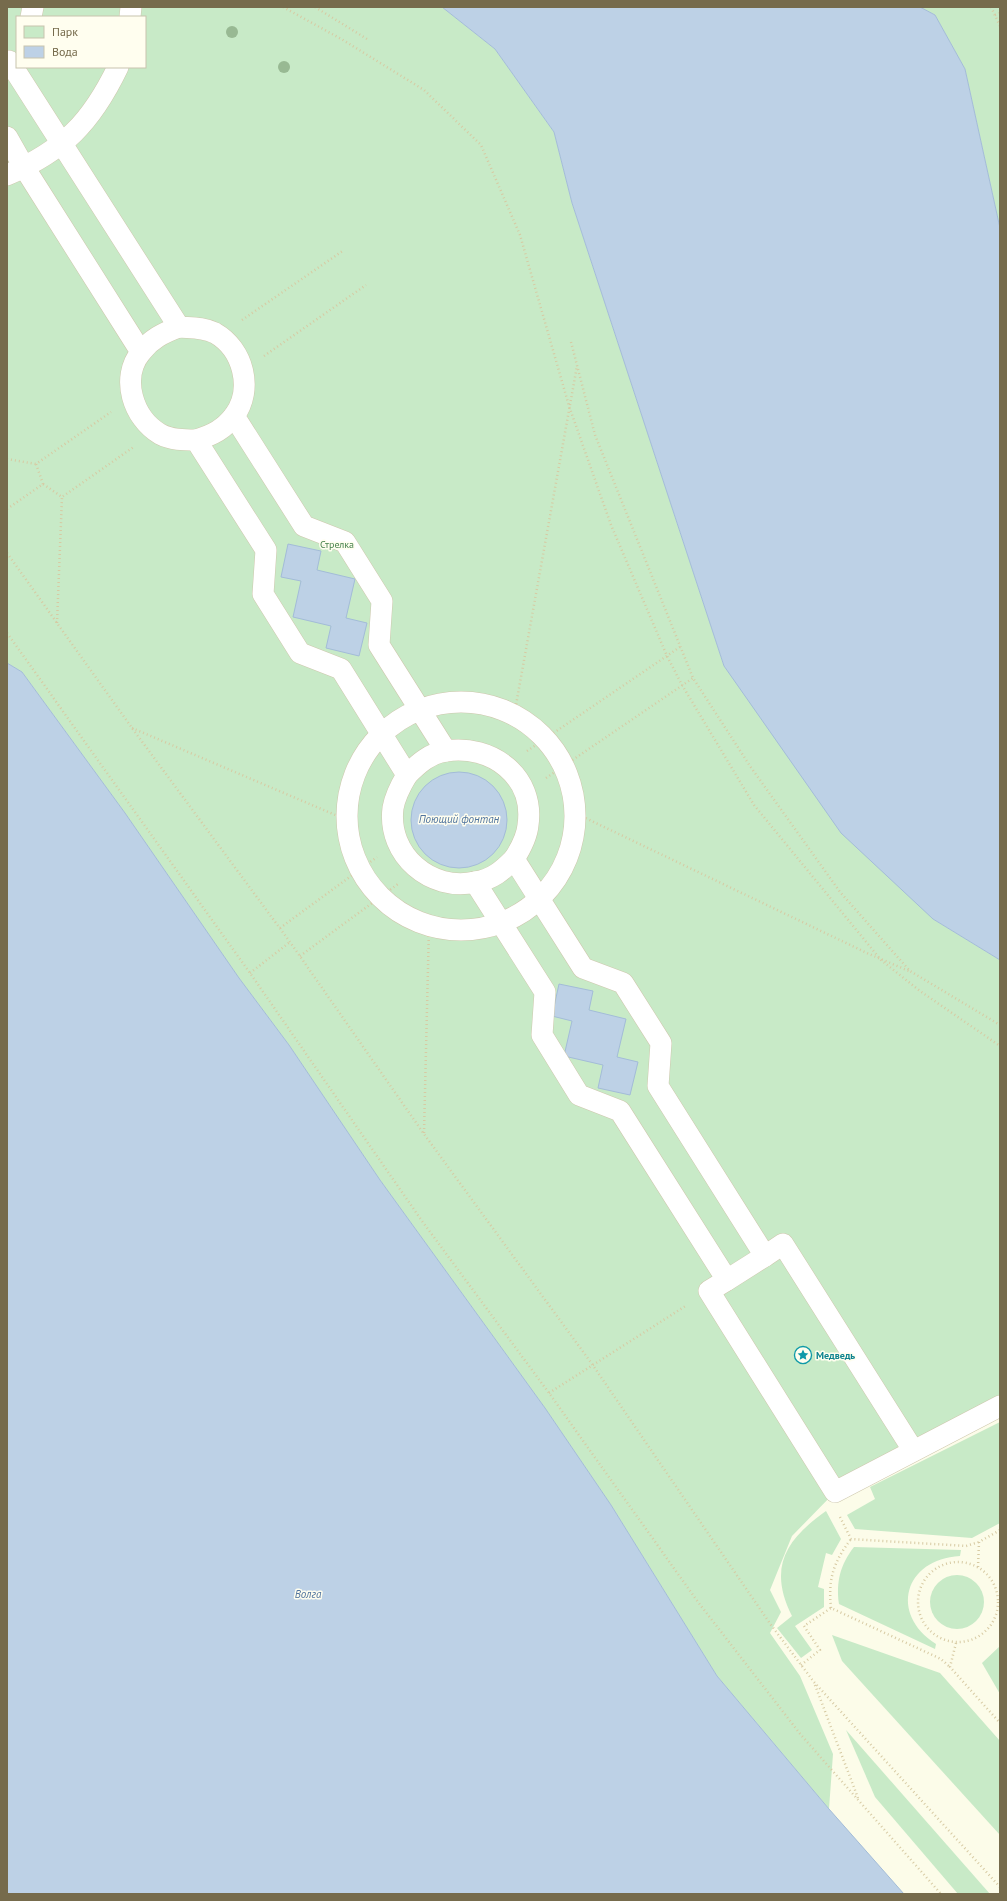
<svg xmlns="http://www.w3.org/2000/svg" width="1007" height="1901" font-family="'PT Sans',sans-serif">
	<rect width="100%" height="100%" fill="#fcfce9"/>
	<g fill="#c8eac7" fill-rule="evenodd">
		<path d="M7,7h435l53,42 59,83 18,71 152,463 209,253 67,41v450l-165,82 -43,44 -22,54 11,22 -11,21 30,43 33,78 -4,55 -112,-133 -106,-171 -66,-97 -165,-228 -91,-135 -50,-67 -114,-165 -103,-141 -15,-9zM17,17h128v50h-128z"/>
		<polygon points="920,7 1000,7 1000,228 965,69 935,15"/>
		<polygon points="1000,1422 1000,1523 972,1538 855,1529 847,1515 875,1499 870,1487"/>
		<path d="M826,1511l15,28 -9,16 -6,-2 -8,34 6,2v18l-29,19 17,24 -11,8 -24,-30 15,-12c-24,-48 -7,-76 34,-105z"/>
		<path d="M854,1547l107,3 -1,6c-56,3 -71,58 -24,88l-1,5 -96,-45c-3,-22 1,-39 15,-57z"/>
		<circle cx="957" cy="1602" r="27"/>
		<polygon points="832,1635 940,1673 1000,1741 1000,1835 842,1661"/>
		<polygon points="1000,1646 1000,1694 982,1663"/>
		<polygon points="846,1730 990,1894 958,1894 875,1797"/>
	</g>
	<g fill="#bdd1e6" stroke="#a3bcd8">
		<polygon points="442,7 920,7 935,15 965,69 1000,228 1000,960 933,919 841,833 724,666 572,203 554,132 495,49"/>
		<polygon points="288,544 321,551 317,570 355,579 346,618 367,623 359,656 326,648 331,626 293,617 301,581 281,577"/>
		<polygon points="7,663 22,672 125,813 239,978 289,1045 380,1180 545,1408 611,1505 717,1676 829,1809 904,1894 7,1894"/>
		<circle cx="459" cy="820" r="48"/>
		<polygon points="559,984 593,991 589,1010 626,1019 617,1057 638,1062 630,1095 598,1088 603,1065 564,1056 572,1021 552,1016"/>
	</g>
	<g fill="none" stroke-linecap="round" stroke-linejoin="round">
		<g stroke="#cec8ae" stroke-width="22">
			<g id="pedestrian">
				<polyline points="31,17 33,7"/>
				<polyline points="130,17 131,7"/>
				<path d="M9,61l170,266c12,1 24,0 36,6 28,16 39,56 19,83l70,110 41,16 37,59 -3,44 67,106c45,-7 89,25 82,74 -1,12 -7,23 -14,34l69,109 40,15 38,60 -3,43 107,170 18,-12 130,206"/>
				<path d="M7,137l17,30 117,185c-21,26 -8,66 19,82 11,6 24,6 36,6l70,110 -3,44 37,59 41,16 66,106c-6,10 -12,21 -14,33 -6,47 38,84 82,74l70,110 -3,43 37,60 41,16 107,169 -18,11 126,201 165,-86"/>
				<path d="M7,175c57,-25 84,-52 111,-108"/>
				<path d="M141,352c10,-13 22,-19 38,-25"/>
				<path d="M196,440c17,-5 28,-11 38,-24"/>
				<circle cx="461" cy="816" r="114"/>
				<path d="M407,775c11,-11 23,-22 39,-24"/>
				<path d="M475,882c17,-2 28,-12 39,-23"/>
				<polyline points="727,1280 765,1256"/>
			</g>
		</g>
		<g stroke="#d7caa3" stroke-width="2.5" stroke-dasharray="1 3" stroke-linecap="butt">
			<polyline points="283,7 343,40 424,90 481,145 520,235 569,406 611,525 667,656 682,685 754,805 881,960 920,991 1000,1046"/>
			<polyline points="315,7 367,39"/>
			<polyline points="991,7 1000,26"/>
			<polyline points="995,15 1000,13"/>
			<polyline points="242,320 344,250"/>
			<polyline points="571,342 595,435 693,678 750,766 840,892 910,971 1000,1025"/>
			<polyline points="264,356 366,285"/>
			<polyline points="7,459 36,464"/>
			<polyline points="43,484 36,464 111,412"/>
			<polyline points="7,509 43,484 62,497 135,446"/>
			<polyline points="7,553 132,728 290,942 424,1134 592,1364 771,1625 814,1682 1000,1887"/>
			<polyline points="57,623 62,497"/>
			<polyline points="7,633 250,973 422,1221 549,1393 698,1602 801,1735 941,1894"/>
			<polyline points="514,716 577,366"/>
			<polyline points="132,728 347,820"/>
			<polyline points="527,751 680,647"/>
			<polyline points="546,778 693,678"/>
			<polyline points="575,813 869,954 909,971"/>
			<polyline points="280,928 377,857"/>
			<polyline points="300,956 398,884"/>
			<polyline points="250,973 290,942"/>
			<polyline points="424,1133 429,926"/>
			<polyline points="549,1393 687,1305"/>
			<polyline points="840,1517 851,1539 966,1546 979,1542"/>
			<circle cx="958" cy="1602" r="40"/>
			<polyline points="978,1567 979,1542 1000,1530"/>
			<path d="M831,1608c-3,-29 2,-45 20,-69"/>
			<polyline points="956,1643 950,1667 1000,1723"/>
			<polyline points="801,1665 820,1650 804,1626 831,1608 941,1659 950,1667"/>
			<polyline points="815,1685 858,1798"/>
		</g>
		<use href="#pedestrian" stroke="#fff" stroke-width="21"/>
	</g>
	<g fill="#98b993">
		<circle cx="232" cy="32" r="6"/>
		<circle cx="284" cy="67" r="6"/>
	</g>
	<defs>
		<g id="sight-ring" transform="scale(0.9)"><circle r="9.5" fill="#fffeef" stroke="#0f9aa8" stroke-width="1.5"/><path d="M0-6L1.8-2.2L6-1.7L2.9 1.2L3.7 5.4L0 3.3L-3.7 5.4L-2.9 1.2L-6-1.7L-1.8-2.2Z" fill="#0f9aa8"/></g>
	</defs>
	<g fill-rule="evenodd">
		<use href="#sight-ring" x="803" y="1355"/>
	</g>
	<g text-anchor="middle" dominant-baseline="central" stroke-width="3" stroke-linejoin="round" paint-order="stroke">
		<g font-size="10" fill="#47824c" stroke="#fffeef">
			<text x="337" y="544">Стрелка</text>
		</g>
		<g font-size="10" font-weight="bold" fill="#0d838f" stroke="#fffeef" text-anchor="start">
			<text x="816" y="1355">Медведь</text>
		</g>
		<g font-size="11" font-style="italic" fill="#50749e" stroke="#fffeef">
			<text x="459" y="819">Поющий фонтан</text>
			<text x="308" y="1594">Волга</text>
		</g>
	</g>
	<rect width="1007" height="1901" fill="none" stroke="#766b4c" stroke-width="16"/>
	<rect x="16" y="16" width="130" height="52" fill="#fffeef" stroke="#c8c3ae"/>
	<rect x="24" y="26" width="20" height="12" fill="#c8eac7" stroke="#c8c3ae"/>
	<text x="52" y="36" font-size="12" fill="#766b4c">Парк</text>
	<rect x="24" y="46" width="20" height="12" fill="#bdd1e6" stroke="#c8c3ae"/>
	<text x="52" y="56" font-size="12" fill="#766b4c">Вода</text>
</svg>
